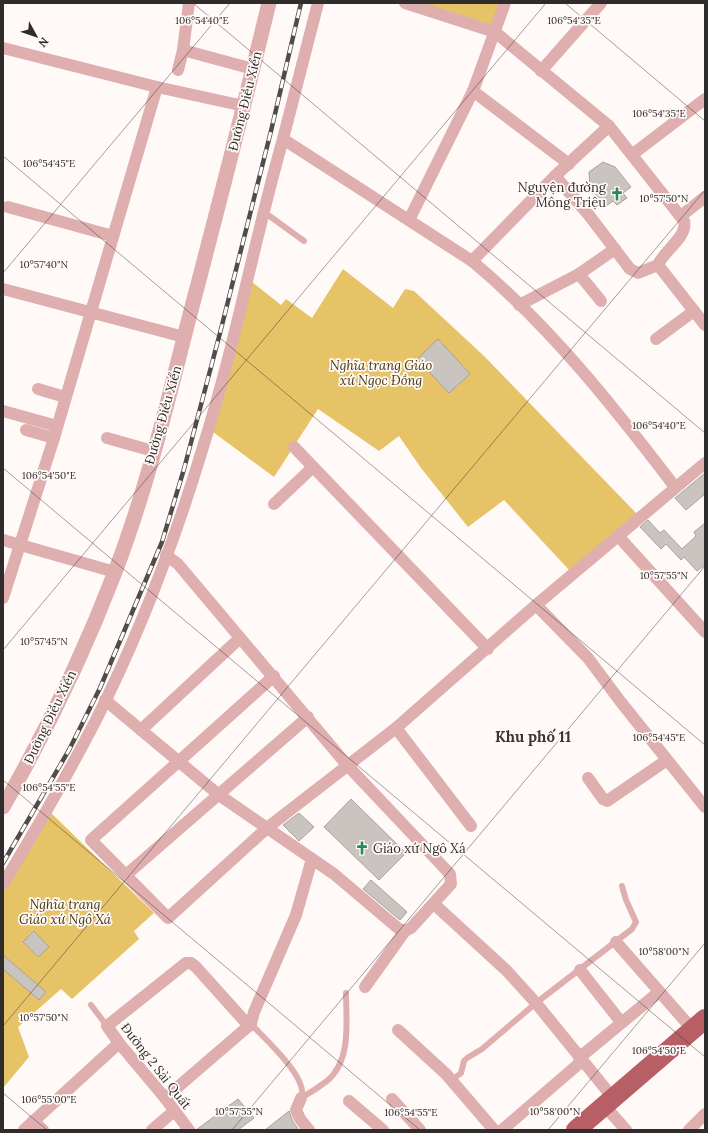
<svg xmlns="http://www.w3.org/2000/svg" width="708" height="1133" font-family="Lora,serif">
	<rect width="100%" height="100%" fill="#fffaf8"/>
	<g fill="#e6c366">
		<polygon points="417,3 501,3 493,27"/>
		<polygon points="343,269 393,308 405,289 414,291 484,356 638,515 571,572 504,500 468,527 421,468 399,436 379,451 318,409 274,477 213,432 252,282 281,305 286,299 312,318"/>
		<polygon points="50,812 154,913 134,931 139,939 72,999 61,989 18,1027 29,1057 3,1088 3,892"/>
	</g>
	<g fill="#c9c4bf" stroke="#a7a29d">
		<polygon points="603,162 615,167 631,187 623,193 627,198 617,205 613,201 605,207 590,187 589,172"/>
		<polygon points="438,339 470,374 449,393 417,359"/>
		<polygon points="705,473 705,494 686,510 675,498"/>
		<polygon points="648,520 660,533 664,530 682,549 696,536 694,532 705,523 705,565 697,571 684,557 681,560 666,544 661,549 640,527"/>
		<polygon points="351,799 406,853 379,880 324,827"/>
		<polygon points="299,813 314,827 299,841 283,825"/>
		<polygon points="371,880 407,912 400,920 363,889"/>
		<polygon points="34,931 49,947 38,957 23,942"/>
		<polygon points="3,955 46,992 39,1000 3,969"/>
		<polygon points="238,1099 254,1118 238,1130 196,1130"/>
		<polygon points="289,1111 293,1122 299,1130 265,1130"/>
	</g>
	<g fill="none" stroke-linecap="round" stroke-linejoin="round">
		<g stroke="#dfafaf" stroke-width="6">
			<polyline points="264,212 304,241"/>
			<polyline points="91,1005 107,1026"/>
			<path d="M251,1024c12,13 59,55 50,74"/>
			<polyline points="452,1080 461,1073 464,1061 467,1058 482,1049 536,1003 632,929 636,922 626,900 622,886"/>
			<path d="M301,1098c9,-5 18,-11 26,-17 25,-21 19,-60 19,-88"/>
		</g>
		<g stroke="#dfafaf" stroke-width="12">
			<path d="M405,3l90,29 114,94 75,95c4,16 -20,29 -26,44l47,60"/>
			<polyline points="3,48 157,87 244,106"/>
			<polyline points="183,50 253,69"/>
			<polyline points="178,70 183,50 189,3"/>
			<polyline points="541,71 601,3"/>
			<polyline points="473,91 569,164"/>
			<polyline points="283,139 318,3"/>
			<polyline points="633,154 705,99"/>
			<polyline points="555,176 588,214 630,269 638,273 658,265"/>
			<polyline points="8,207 113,236"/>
			<polyline points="681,216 705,197"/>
			<polyline points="409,220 473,91 505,3"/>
			<polyline points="472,261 555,176 609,126"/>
			<polyline points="579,274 615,249"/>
			<polyline points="3,289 184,337"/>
			<polyline points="519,305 579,274 601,301"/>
			<polyline points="656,339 694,311"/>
			<polyline points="38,389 65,397"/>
			<polyline points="3,411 57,426"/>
			<polyline points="26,430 54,438"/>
			<polyline points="107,438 153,451"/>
			<polyline points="294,447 488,649"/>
			<polyline points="274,504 313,467"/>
			<polyline points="619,537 705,632"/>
			<polyline points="3,540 115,572"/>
			<polyline points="3,598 54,438 157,87"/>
			<polyline points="536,605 588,658 620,701 705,807"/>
			<polyline points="274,676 91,840 168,918 267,828 396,728 536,605 705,463"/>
			<polyline points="105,700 219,795 334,874 399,929 405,931 411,928 451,884 450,874 347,765 178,564 166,555"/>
			<polyline points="396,728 471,826"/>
			<polyline points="141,730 240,638"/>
			<polyline points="588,778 603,799 607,801 667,760"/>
			<polyline points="126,875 308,717"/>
			<path d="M3,884c33,-54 64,-108 93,-164 44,-87 79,-180 107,-273 32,-101 51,-206 80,-308l189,122c78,65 142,146 203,226"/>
			<polyline points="434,904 506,970 536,1003 613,1098"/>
			<polyline points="616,942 693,1030"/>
			<polyline points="580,970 621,1022"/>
			<polyline points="365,987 405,931"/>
			<polyline points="398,1030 446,1074 494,1130"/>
			<polyline points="579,1058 659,992"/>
			<polyline points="165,1098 251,1024 254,1012 296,915 312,859"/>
			<polyline points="301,1098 296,1110 300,1119 309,1130"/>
			<polyline points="392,1099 420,1130"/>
			<polyline points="349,1101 383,1130"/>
			<polyline points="604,1105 626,1130"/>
			<polyline points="33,1121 43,1130"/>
			<polyline points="24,1130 119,1043"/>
			<polyline points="152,1130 174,1111"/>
			<polyline points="189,1130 165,1098 119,1043 107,1026 186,963 191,963 196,967 249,1026"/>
			<polyline points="502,1130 582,1061"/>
			<polyline points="689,1130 705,1114"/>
		</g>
		<path stroke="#dfafaf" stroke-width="15" d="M3,807c43,-75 81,-154 112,-235 31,-81 52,-167 73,-250 28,-106 55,-212 81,-319"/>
		<polyline stroke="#b85f65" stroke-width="20" points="576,1130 705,1019"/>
		<g stroke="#4f4c4b" stroke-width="4.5">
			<polyline id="rail" points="3,863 69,750 100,688 162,542 184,469 220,333 271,131 301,3"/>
		</g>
		<use href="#rail" stroke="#fffaf8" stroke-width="3" stroke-dasharray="9" stroke-linecap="butt"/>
	</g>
	<path fill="none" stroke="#2f2c2b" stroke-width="1" stroke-opacity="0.45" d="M193,3l512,430M565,3l140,118M3,156l702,589M3,273l227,-270M3,468l702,589M3,650l543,-647M3,780l417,350M3,1026l702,-836M3,1093l44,37M232,1130l473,-564M548,1130l157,-187"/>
	<defs>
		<g id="church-bare" transform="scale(1.08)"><path d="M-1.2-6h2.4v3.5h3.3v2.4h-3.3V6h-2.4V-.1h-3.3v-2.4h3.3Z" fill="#2a865d" stroke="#fffaf8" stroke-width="2.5" paint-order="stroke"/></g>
	</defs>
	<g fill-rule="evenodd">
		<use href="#church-bare" x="617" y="194"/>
		<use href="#church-bare" x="362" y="848"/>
	</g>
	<g text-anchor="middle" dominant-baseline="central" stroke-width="3.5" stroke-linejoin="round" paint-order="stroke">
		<g font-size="13" fill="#2f2c2b" stroke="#fffaf8">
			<text transform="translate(245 101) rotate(-76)">Đường Điều Xiển</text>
			<text transform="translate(163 415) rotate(-74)">Đường Điều Xiển</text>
			<text transform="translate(50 717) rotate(-64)">Đường Điều Xiển</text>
			<text transform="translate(156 1066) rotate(52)">Đường 2 Sài Quất</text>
		</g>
		<g font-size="13" fill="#2f2c2b" stroke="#fffaf8" text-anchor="end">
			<text x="606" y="187">Nguyện đường<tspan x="606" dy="15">Mông Triệu</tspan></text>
			<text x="373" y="848" text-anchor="start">Giáo xứ Ngô Xá</text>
		</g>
		<g font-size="13" font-style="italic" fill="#443509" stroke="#fffaf8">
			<text x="381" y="365">Nghĩa trang Giáo<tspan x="381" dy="15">xứ Ngọc Đồng</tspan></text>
			<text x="65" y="904">Nghĩa trang<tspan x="65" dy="15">Giáo xứ Ngô Xá</tspan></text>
		</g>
		<g font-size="15" font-weight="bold" fill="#3c3735" stroke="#fffaf8">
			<text x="533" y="736">Khu phố 11</text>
		</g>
	</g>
	<g font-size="10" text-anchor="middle" fill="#2f2c2b" stroke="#fffaf8" stroke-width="3.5" stroke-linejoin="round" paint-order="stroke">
		<text x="202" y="24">106°54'40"E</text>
		<text x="574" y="24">106°54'35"E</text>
		<text x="659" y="117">106°54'35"E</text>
		<text x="49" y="167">106°54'45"E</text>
		<text x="664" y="202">10°57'50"N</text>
		<text x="44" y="268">10°57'40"N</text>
		<text x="659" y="429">106°54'40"E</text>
		<text x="49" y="479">106°54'50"E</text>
		<text x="664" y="579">10°57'55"N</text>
		<text x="44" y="645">10°57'45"N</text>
		<text x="659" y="741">106°54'45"E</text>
		<text x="49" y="791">106°54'55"E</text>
		<text x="664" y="955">10°58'00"N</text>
		<text x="44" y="1021">10°57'50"N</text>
		<text x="659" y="1054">106°54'50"E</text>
		<text x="49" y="1103">106°55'00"E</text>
		<text x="239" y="1115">10°57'55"N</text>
		<text x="555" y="1115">10°58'00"N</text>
		<text x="411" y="1116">106°54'55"E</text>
	</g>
	<rect width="708" height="1133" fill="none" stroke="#2f2c2b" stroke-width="8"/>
	<g transform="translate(36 36) rotate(130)" stroke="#fffaf8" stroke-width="3" paint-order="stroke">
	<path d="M0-3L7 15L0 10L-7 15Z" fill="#2f2c2b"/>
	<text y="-6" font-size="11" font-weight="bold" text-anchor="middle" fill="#2f2c2b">N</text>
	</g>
</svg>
